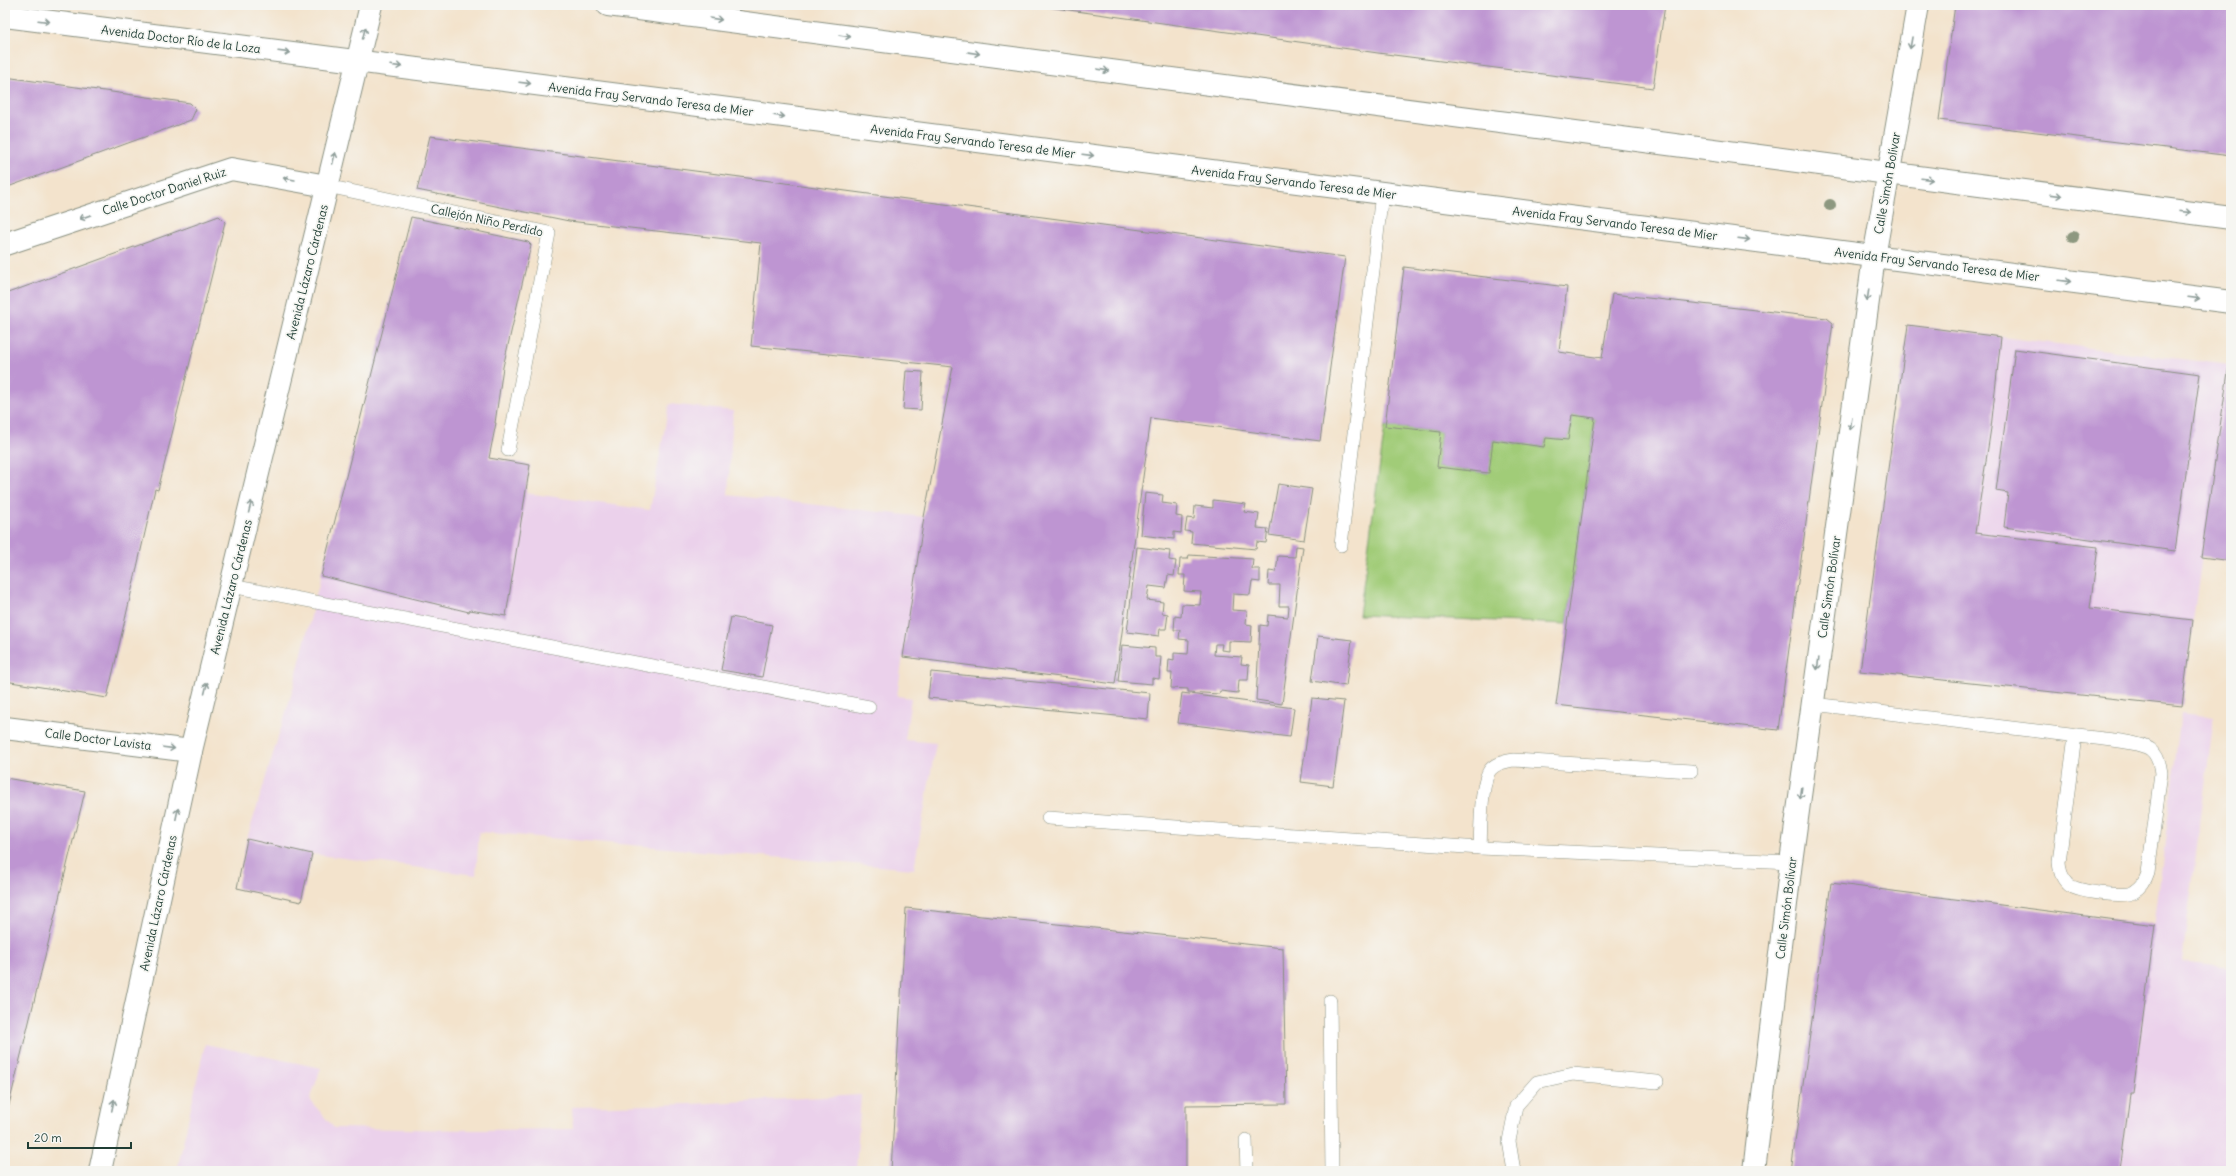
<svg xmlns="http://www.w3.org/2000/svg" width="2236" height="1176" font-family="Delius,sans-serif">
	<rect width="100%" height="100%" fill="#f6f6f2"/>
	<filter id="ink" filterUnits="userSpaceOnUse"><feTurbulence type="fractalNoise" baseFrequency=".025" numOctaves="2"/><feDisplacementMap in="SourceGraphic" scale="8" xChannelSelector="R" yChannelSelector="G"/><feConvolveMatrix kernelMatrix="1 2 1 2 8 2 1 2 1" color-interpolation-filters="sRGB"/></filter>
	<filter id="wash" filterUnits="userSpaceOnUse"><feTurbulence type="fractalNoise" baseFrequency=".012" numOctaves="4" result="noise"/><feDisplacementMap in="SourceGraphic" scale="16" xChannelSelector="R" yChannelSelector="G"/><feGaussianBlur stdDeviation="0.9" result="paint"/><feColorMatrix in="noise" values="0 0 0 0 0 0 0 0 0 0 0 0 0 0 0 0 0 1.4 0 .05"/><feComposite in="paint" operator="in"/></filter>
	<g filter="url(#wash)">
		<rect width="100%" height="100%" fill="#f3e3cc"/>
		<g fill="#ebd1eb">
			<polygon points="2001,337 2229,365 2193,620 2090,608 2098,547 1975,533 1991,428"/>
			<polygon points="669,404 733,411 728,495 924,517 897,696 911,698 905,740 936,743 914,869 479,832 476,875 312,854 247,839 293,689 321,576 470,610 506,616 526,493 650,510"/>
			<polygon points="2181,713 2214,717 2182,961 2231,967 2231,1171 2120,1171 2141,1033"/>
			<polygon points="205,1044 321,1068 310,1100 334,1128 476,1130 573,1129 572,1107 691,1104 861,1095 856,1171 177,1171"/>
		</g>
		<polygon fill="#a1cc78" stroke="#608456" points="1572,415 1595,418 1567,624 1359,615 1385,426 1441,432 1437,467 1488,473 1493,440 1544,447 1546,438 1568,440"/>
		<g id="blocks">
			<g fill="#be95d2">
				<polygon points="1033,5 1665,5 1653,88 1378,53"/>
				<polygon points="1955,5 2231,5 2231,156 1939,120"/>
				<polygon points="5,77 190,103 196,109 191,120 5,188"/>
				<polygon points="430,136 1345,257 1320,441 1151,418 1115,684 903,657 924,517 953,367 751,346 761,243 569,221 417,190"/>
				<polygon points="219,216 225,222 158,490 155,489 107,698 5,681 5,294"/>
				<polygon points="411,217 528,242 531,245 503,367 495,423 496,423 489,458 530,465 506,616 470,610 469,612 321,576"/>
				<polygon points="1404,267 1567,287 1559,352 1602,358 1612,294 1827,318 1833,323 1778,730 1556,705 1595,418 1572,415 1568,440 1546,438 1544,447 1493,440 1489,473 1437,467 1441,432 1385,426"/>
				<polygon points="1908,325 2001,337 1991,428 1975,533 2098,547 2090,608 2193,620 2182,706 1860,671"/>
				<polygon points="2015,349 2200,374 2175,551 2004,527 2008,493 1996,491"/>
				<polygon points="2229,365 2231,365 2231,561 2201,557"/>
				<polygon points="906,371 923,372 921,410 903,409"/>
				<polygon points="1278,484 1312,489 1304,540 1269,535"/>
				<polygon points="1145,493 1163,495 1162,503 1177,505 1176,516 1182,517 1181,533 1174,532 1174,539 1141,535"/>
				<polygon points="1213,500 1246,504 1244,512 1259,514 1257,528 1268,529 1266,543 1257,542 1256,549 1191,543 1192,532 1185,531 1187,518 1194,519 1195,506 1213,508"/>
				<polygon points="1296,546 1303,547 1282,704 1256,700 1260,625 1267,626 1268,615 1288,617 1289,606 1279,606 1280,585 1268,585 1269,571 1276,572 1278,556 1295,557"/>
				<polygon points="1137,547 1170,551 1169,560 1176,561 1174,576 1168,575 1166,588 1149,586 1147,600 1163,602 1162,613 1168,614 1166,629 1160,629 1159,636 1127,632"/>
				<polygon points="1189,555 1253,559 1252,569 1260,569 1260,582 1252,581 1250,595 1233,594 1232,610 1247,611 1246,624 1252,625 1251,642 1229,641 1229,651 1221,650 1222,644 1215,644 1214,655 1242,657 1241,664 1249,665 1248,680 1239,680 1238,693 1220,691 1219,694 1188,692 1188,689 1171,688 1172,673 1168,673 1169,659 1174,660 1174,653 1188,654 1189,640 1179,639 1180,630 1174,630 1175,616 1181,617 1182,604 1200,605 1201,592 1184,591 1185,575 1179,575 1180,559 1188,559"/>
				<polygon points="731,617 772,625 762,677 721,670"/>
				<polygon points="1318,636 1352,640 1346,686 1312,681"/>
				<polygon points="1122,645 1155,648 1155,657 1161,657 1159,679 1152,678 1152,684 1118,681"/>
				<polygon points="931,672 1150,693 1148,719 928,698"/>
				<polygon points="1182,693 1294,708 1290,737 1178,723"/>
				<polygon points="1312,698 1344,701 1333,786 1301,782"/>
				<polygon points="5,778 85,791 6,1117 5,1117"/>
				<polygon points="247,839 312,854 301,902 237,888"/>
				<polygon points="1831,883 2155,925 2133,1094 2130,1094 2120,1171 1791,1171"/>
				<polygon points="906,908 1283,948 1286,1104 1186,1105 1186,1171 891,1171"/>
			</g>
		</g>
	</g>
	<g filter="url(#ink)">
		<use href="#blocks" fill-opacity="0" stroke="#899080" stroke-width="1"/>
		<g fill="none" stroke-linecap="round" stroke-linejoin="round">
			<g stroke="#899080" stroke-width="14">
				<g id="service">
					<polyline points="327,186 549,233 508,450"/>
					<polyline points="1341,545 1382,193"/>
					<polyline points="231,586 869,707"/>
					<path d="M1813,704c86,10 171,21 257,31 18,3 67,5 80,14 8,6 10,15 11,24l-13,100c-3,9 -6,14 -14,19 -9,6 -59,0 -66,-8 -7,-7 -8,-13 -9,-22l16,-126"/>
					<polyline points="1048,818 1480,848 1791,862"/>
					<path d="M1480,848c1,-18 0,-64 10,-78 6,-7 14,-8 23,-10l178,11"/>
					<polyline points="1330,1001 1332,1171"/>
					<polyline points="1246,1140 1247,1171"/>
					<polyline points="1514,1171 1509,1141 1516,1106 1537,1082 1573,1074 1657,1082"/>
				</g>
			</g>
			<g stroke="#899080" stroke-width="24">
				<g id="minor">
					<polyline points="5,244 231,169 327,186"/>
					<polyline points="5,728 191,751"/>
				</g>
			</g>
			<g stroke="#899080" stroke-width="24">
				<polyline id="tertiary" points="1754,1171 1791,862 1874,257 1918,5"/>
			</g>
			<g stroke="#899080" stroke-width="24">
				<g id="primary">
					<polyline points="608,5 2231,218"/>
					<polyline points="5,16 2231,302"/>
					<polyline points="100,1171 191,751 371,5"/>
				</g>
			</g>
			<use href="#service" stroke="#fff" stroke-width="13"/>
			<use href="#minor" stroke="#fff" stroke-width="22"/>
			<use href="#tertiary" stroke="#fff" stroke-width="22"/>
			<use href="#primary" stroke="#fff" stroke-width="22"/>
		</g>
		<g fill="#8d9880">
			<circle cx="1830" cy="205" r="6"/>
			<circle cx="2073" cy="237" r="6"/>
		</g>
		<defs><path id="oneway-shaft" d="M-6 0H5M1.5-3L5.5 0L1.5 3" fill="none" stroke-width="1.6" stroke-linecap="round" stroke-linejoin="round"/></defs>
		<g stroke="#8f9e9a">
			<use href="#oneway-shaft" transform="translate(716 19) rotate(8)"/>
			<use href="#oneway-shaft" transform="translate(44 21) rotate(7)"/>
			<use href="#oneway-shaft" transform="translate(364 33) rotate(-76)"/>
			<use href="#oneway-shaft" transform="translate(845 36) rotate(8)"/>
			<use href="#oneway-shaft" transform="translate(1911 43) rotate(100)"/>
			<use href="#oneway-shaft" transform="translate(284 52) rotate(7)"/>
			<use href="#oneway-shaft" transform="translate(974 53) rotate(8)"/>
			<use href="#oneway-shaft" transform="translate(396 66) rotate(7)"/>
			<use href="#oneway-shaft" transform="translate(1103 70) rotate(8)"/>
			<use href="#oneway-shaft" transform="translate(525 83) rotate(7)"/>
			<use href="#oneway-shaft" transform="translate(779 116) rotate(7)"/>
			<use href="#oneway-shaft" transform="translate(1088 155) rotate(7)"/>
			<use href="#oneway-shaft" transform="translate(334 158) rotate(-77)"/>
			<use href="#oneway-shaft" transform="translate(289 179) rotate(-170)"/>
			<use href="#oneway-shaft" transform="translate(1927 179) rotate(7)"/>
			<use href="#oneway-shaft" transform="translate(2056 195) rotate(7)"/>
			<use href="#oneway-shaft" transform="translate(2185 212) rotate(7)"/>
			<use href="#oneway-shaft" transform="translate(85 217) rotate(161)"/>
			<use href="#oneway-shaft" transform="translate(1744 239) rotate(7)"/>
			<use href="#oneway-shaft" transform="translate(2065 281) rotate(7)"/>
			<use href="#oneway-shaft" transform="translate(1868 295) rotate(98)"/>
			<use href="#oneway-shaft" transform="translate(2194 298) rotate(7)"/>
			<use href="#oneway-shaft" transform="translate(1851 424) rotate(98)"/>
			<use href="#oneway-shaft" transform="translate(250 507) rotate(-76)"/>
			<use href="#oneway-shaft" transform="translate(1818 664) rotate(98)"/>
			<use href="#oneway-shaft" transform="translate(206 688) rotate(-76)"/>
			<use href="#oneway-shaft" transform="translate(169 748) rotate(7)"/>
			<use href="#oneway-shaft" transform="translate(1801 793) rotate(98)"/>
			<use href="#oneway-shaft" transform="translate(177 814) rotate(-78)"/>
			<use href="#oneway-shaft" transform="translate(113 1105) rotate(-78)"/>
		</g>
	</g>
	<g text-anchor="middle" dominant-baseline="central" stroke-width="3.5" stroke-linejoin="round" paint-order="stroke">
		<g font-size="12" fill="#1f3d34" stroke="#f6f6f2">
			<text transform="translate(181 39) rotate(7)">Avenida Doctor Río de la Loza</text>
			<text transform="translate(651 99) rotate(7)">Avenida Fray Servando Teresa de Mier</text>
			<text transform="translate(973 141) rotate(7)">Avenida Fray Servando Teresa de Mier</text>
			<text transform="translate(1294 182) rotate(7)">Avenida Fray Servando Teresa de Mier</text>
			<text transform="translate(1887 183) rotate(-80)">Calle Simón Bolívar</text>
			<text transform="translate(164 191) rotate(-18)">Calle Doctor Daniel Ruiz</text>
			<text transform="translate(487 220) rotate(12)">Callejón Niño Perdido</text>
			<text transform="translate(1615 223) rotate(7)">Avenida Fray Servando Teresa de Mier</text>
			<text transform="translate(1937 264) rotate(7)">Avenida Fray Servando Teresa de Mier</text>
			<text transform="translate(307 272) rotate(-76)">Avenida Lázaro Cárdenas</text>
			<text transform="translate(231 587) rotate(-76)">Avenida Lázaro Cárdenas</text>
			<text transform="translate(1829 587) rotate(-82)">Calle Simón Bolívar</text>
			<text transform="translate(98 739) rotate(7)">Calle Doctor Lavista</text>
			<text transform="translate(158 903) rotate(-78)">Avenida Lázaro Cárdenas</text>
			<text transform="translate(1786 908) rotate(-83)">Calle Simón Bolívar</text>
		</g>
	</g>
	<rect width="2236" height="1176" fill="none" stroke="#f6f6f2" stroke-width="20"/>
	<path d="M28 1142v6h103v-6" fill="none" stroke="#1f3d34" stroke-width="2"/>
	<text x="34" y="1142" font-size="12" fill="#1f3d34" stroke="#f6f6f2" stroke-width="3" paint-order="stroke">20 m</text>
</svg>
